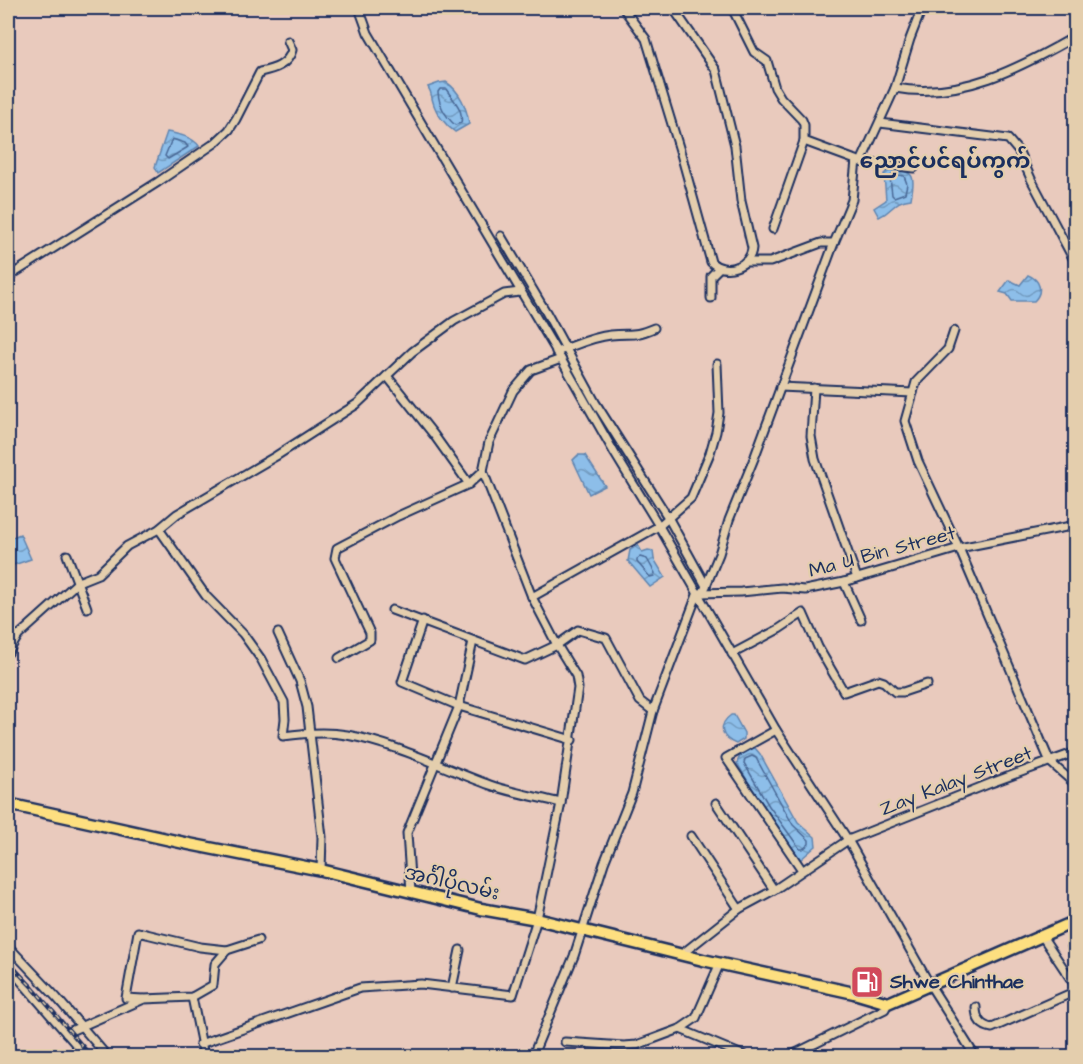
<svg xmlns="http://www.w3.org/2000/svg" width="1083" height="1064" font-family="'Architects Daughter','Noto Sans Myanmar',sans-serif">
	<defs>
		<pattern id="water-waves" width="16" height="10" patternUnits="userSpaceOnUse" patternTransform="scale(1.5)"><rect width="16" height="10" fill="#8dbee9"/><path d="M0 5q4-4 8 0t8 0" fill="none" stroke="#729bc0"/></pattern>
	</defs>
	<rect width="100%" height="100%" fill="#e9cabd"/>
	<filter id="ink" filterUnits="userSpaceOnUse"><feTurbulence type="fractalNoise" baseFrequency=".0167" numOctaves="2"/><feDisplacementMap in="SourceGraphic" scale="12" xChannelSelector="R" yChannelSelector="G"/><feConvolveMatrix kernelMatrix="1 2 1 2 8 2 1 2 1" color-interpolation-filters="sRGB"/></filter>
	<g filter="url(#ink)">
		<g fill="url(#water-waves)" stroke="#5f85b1" stroke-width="1.5">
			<path d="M446,82c14,9 21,26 23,42l-14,8c-10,-7 -19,-19 -22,-30 -2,-6 -1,-9 -5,-15l11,-4z"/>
			<path d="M167,132c11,2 26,5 32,14l-41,27 -3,-6z"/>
			<path d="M890,169c25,2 25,6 21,30 -19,2 -16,11 -32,18l-5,-9 12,-8 -2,-26z"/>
			<path d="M1028,275c13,5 15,17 6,26h-22l-5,-7 -7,-2 9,-12 11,5z"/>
			<polygon points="578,455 585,455 605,486 589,494 573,460"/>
			<polygon points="20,534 31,559 8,567 8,539"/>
			<polygon points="638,545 642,552 648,550 653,551 654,559 665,577 650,587 628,561 630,550"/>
			<path d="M731,715h3l10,18v6l-8,5c-15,-6 -19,-19 -5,-29z"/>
			<path d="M755,748l5,6 38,68 17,15 1,9 -16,14 -36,-51 -27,-46c3,-10 8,-12 18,-15z"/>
		</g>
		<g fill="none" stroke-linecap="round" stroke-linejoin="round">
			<g stroke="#496896" stroke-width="1.5">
				<path d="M440,89h6c7,11 18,20 15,34l-6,2c-10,-9 -16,-20 -17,-33z"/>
				<polygon points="172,139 185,143 188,147 168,159 165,156"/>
				<polygon points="893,174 904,176 907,184 905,193 894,197 892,195 890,177"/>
				<polygon points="640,557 647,559 655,573 654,576 650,577 637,562 637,559"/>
				<polygon points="752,756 756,758 793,825 809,840 809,844 803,849 800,849 769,806 744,763 745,759"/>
			</g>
			<g stroke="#1b2f5e" stroke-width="11">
				<g id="street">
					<polyline points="359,8 368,33 561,359 615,454 659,526 776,730 848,840 930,985 975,1056"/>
					<path d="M623,8l23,31 35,115 30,108c13,13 40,5 41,-14l-11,-47 -6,-55 -19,-76 -43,-62"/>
					<polyline points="732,8 754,52 767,61 775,88 781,98 802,120 804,125 804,141 773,229"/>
					<path d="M895,88c65,12 125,-20 181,-52"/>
					<polyline points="880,123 1008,139 1019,152 1032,181 1076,264"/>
					<polyline points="804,141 861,162 914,168"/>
					<polyline points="861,162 895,88 910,39 922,8"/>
					<polyline points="501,236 546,312 595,402 669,519 706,586"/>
					<polyline points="834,243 852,200 856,160"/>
					<path d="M8,277l150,-95 57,-39 14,-13 7,-11 24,-47c14,-3 28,-7 32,-22l-4,-9"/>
					<polyline points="711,298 711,276 719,268"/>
					<polyline points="954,331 948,349 916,382 905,421 918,461 959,548 1050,762 1076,785"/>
					<path d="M556,352c18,-6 35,-15 55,-17 21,-2 22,2 43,-7"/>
					<polyline points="387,376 434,435 469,484"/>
					<polyline points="780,387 913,393"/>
					<polyline points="814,388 811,436 815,459 857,578"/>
					<path d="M159,529l47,67 37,38 18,25 23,43 1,17 -2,17c21,-3 43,-5 64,-1 50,9 96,33 143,50 23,8 48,12 71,18"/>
					<polyline points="67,555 87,608"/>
					<polyline points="844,582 861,620"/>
					<polyline points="699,593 741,592 782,588 805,590 844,582 959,548 1076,525"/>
					<polyline points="703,593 719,554 729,520 755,456 834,243 821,243 770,262 745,262"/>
					<polyline points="532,597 659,526 691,498 710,453 716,432 719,413 717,364"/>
					<polyline points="392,610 525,660 557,645 578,630 606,638 640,701 653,711"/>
					<polyline points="423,620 402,682 459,706 572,740"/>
					<polyline points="8,633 18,636"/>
					<polyline points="278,633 300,681 307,707 322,837 321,870"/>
					<polyline points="8,653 18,636 78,582 98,574 127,546 159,529 177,514 276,456 357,404 412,352 454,321 504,294 520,292"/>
					<polyline points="732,654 779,629 803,613 818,647 844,692 878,680 884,682 895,692 903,692 927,684"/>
					<polyline points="339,658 370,640 370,633 335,558 337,548 398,516 469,484 483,471"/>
					<polyline points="776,730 726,758 802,870"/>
					<polyline points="716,803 774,890 848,840 991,783 1076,752"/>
					<polyline points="691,836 739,909"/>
					<polyline points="411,892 407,833 459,706 473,641"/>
					<polyline points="1042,936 1076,987"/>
					<polyline points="1076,945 1072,947 1076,954"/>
					<polyline points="8,946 57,998 107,1056"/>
					<polyline points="682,954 739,909 774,890"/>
					<polyline points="8,966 86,1056"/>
					<polyline points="452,988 460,950"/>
					<polyline points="192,997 204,1056"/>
					<polyline points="143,999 126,998 138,932 200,947 227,950"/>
					<path d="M976,1007c0,11 4,19 16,21l84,-37"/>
					<polyline points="680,1029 745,1056"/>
					<polyline points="66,1033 144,999 192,997 213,985 215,964 227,950 258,940"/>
					<polyline points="565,1042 624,1046 637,1045 680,1029 696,1018 720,963"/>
					<polyline points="200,1044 360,988 421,984 513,995 537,919 561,803 578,688 576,676 557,645 532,597 483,471 489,442 513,391 531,370 561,359"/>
					<polyline points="536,1056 533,1055 574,956 604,863 632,793 653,711 697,595"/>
					<polyline points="790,1056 885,1009 888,1003"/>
				</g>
			</g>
			<g stroke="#1b2f5e" stroke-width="15">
				<polyline id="primary" points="8,804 189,844 321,870 481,909 537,919 703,960 854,993 888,1003 1076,921"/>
			</g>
			<use href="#street" stroke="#e4cead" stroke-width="7"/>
			<use href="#primary" stroke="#fddf80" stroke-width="10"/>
			<g stroke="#1b2f5e" stroke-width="4">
				<polyline id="rail" points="8,962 33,988 91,1056"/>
			</g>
			<use href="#rail" stroke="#e4cead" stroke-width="1.5" stroke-dasharray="4.5" stroke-linecap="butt"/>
		</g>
	</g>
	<defs>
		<g id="fuel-square" transform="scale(1.725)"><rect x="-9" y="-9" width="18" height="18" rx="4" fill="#d1495b" stroke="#e4cead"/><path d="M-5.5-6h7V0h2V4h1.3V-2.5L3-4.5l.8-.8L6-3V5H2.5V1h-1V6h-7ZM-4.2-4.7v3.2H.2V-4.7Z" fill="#fff"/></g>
	</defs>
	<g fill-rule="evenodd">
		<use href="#fuel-square" x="867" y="982"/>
	</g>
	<g text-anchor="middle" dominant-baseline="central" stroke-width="4.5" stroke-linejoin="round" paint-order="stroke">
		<g font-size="20" fill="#1b2f5e" stroke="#e4cead">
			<text transform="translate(882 552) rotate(-15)">Ma U Bin Street</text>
			<text transform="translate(956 781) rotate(-21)">Zay Kalay Street</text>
			<text transform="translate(452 883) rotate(13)">အင်္ဂါပိုလမ်း</text>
		</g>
		<g font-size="20" font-weight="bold" fill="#1b2f5e" stroke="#e4cead" text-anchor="start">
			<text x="890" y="982">Shwe Chinthae</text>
		</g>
		<g font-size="22" font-weight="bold" fill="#1b2f5e" stroke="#e4cead">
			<text x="945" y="161">ညောင်ပင်ရပ်ကွက်</text>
		</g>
	</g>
	<rect width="1083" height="1064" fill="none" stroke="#e4cead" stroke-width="30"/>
	<rect x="15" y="15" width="1053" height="1034" fill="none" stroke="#1b2f5e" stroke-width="2" filter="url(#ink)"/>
</svg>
